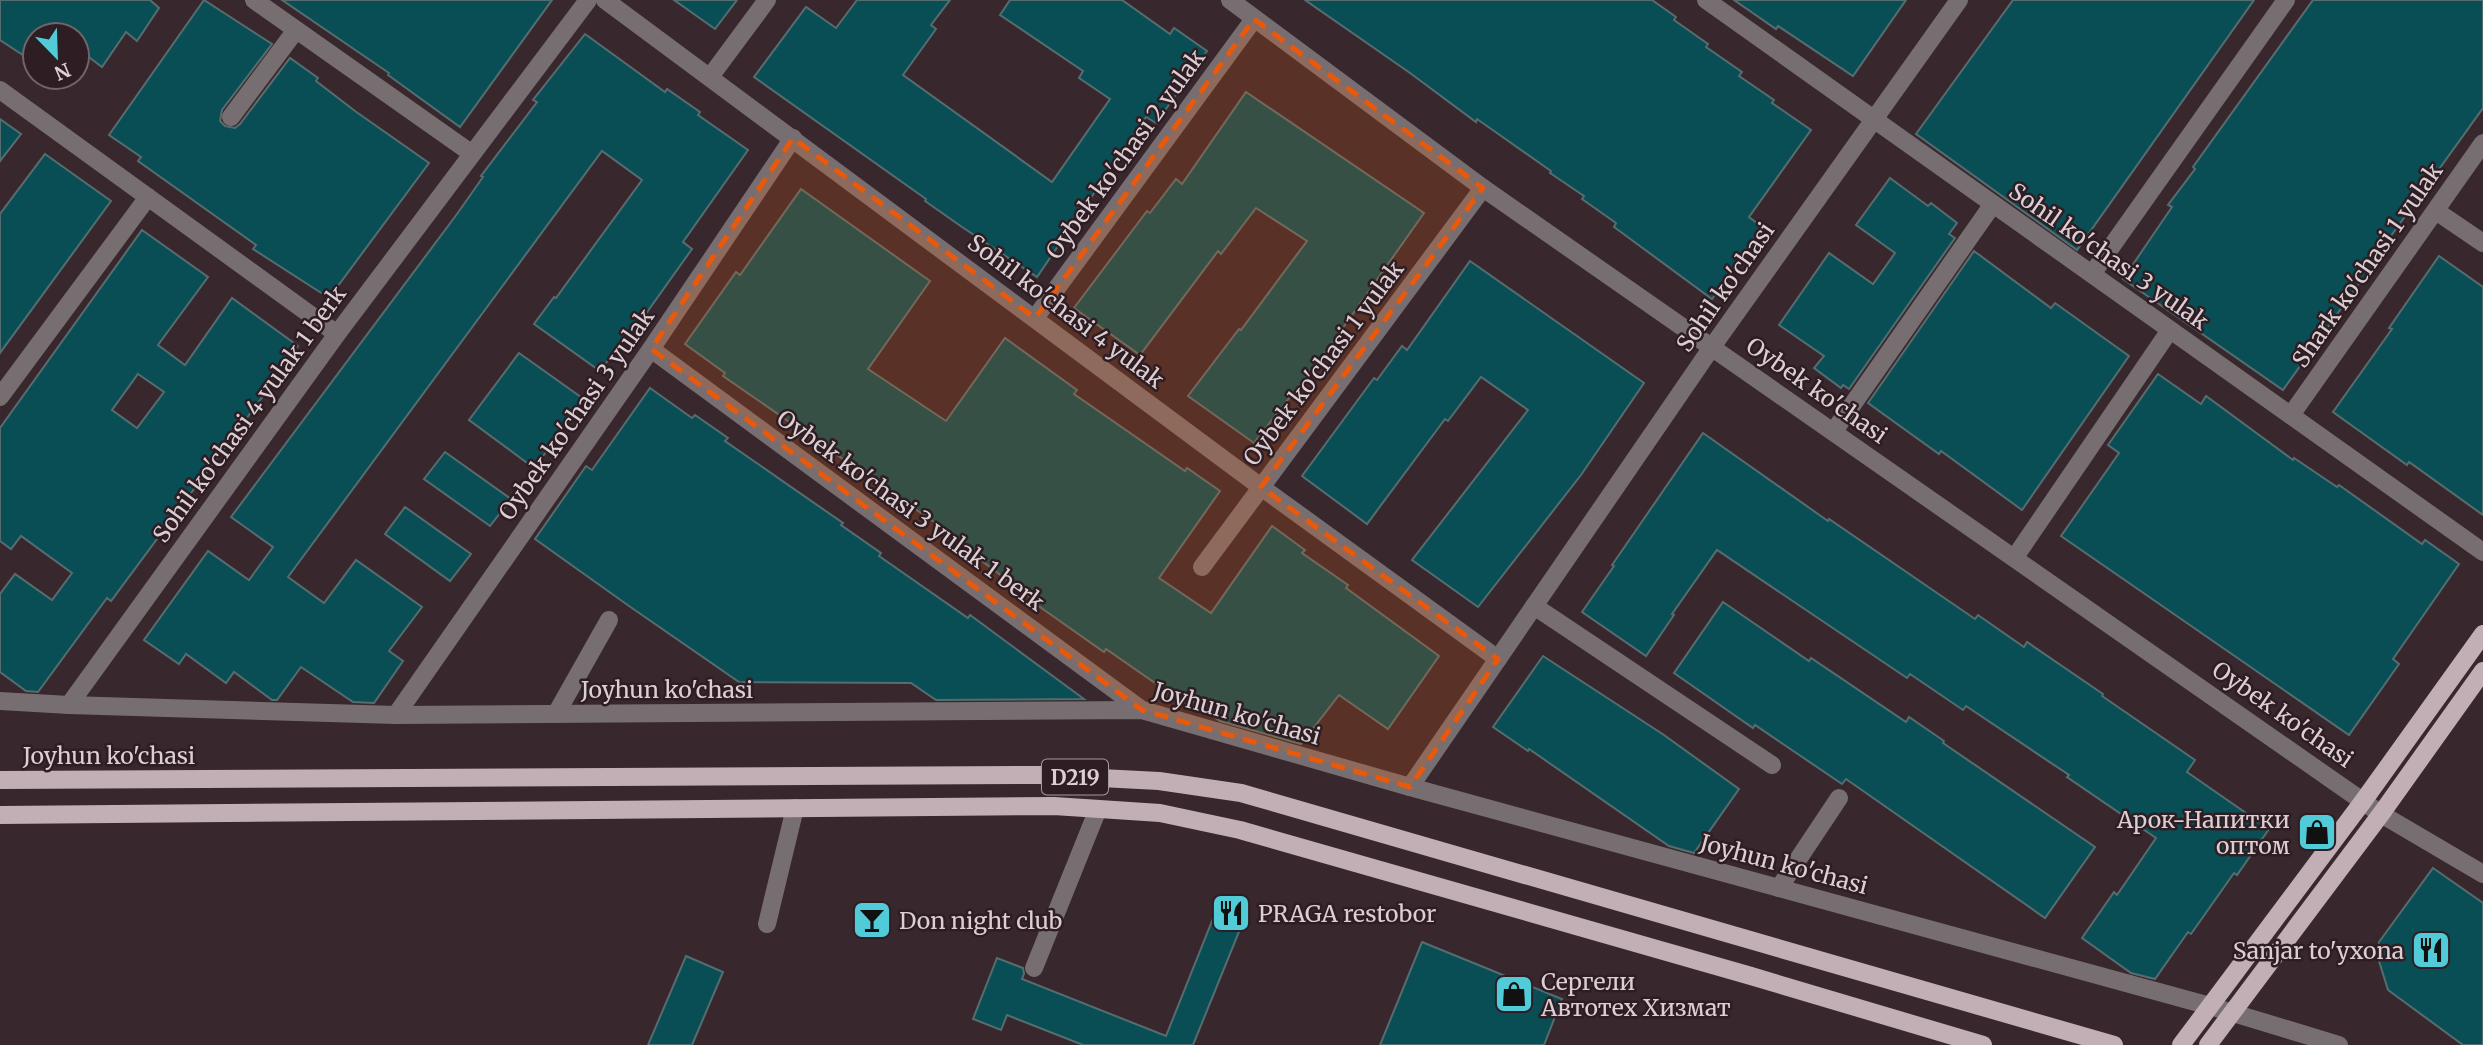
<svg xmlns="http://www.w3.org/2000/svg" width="2483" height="1045" font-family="Merriweather,serif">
	<rect width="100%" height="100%" fill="#38272d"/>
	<g fill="#0a4e55" stroke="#566d70" stroke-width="2" fill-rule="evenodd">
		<polygon points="0,0 150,0 159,8 137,41 126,32 102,67 77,48 77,35 35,35 35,63 0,40"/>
		<polygon points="204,0 272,44 222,110 220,121 225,126 235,128 240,124 290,58 318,78 316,81 355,111 429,163 329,298 253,249 256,245 138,161 141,157 109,135"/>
		<polygon points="282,0 552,0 460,127 388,75 389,73"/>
		<polygon points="674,0 737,0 715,29"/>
		<polygon points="857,0 950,0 931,25 936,29 903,75 1052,182 1110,99 1079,78 1083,71 1000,15 1010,0 1122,0 1170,34 1174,28 1207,51 1156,123 1146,117 1037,277 962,227 925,201 926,199 754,77 806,7 836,28"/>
		<polygon points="1305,0 1652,0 1676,17 1674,20 1708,44 1706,47 1742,72 1739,76 1774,100 1772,103 1811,130 1749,217 1762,227 1712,299 1614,227 1616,223 1582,199 1584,196 1550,173 1551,171 1477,119 1476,122 1410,73"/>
		<polygon points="1734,0 1906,0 1853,76 1778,26 1776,29"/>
		<polygon points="2013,0 2254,0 2077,250 1916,134"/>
		<polygon points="2313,0 2483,0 2483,108 2383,247 2386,249 2362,283 2360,282 2283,390 2123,279 2172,207 2168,205 2195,169 2193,167"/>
		<polygon points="585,34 665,92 667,89 700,112 698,115 748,150 683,242 692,249 640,322 638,320 600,371 534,324 554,297 556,298 642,180 602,151 288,577 324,603 356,560 422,607 389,651 403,661 374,703 353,702 301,667 277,700 272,700 234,672 226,683 186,654 179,664 144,640 208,551 249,580 273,547 231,517 457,214 483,177 481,176 537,102 533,100"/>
		<polygon points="1246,92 1424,213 1333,342 1254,443 1188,396 1239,329 1241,330 1307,241 1256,208 1221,254 1218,251 1140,355 1074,308 1147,211 1150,213 1176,179 1182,184"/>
		<polygon points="0,119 21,134 0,161"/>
		<polygon points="45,154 111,201 0,353 0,214"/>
		<polygon points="1890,178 1928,206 1931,203 1957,223 1949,234 1955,238 1849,389 1843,385 1841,388 1814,368 1824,356 1779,325 1829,253 1873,284 1895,253 1856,225"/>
		<polygon points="801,189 930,281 868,369 946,421 1005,338 1077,390 1074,394 1185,471 1187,468 1220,491 1159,578 1211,613 1272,526 1305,550 1302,553 1348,585 1346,588 1439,656 1388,729 1339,695 1301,744 1220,721 1192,701 1188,706 1106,649 1104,652 1030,600 1031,598 958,543 960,540 723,376 725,373 685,344 736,272 740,275"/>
		<path d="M142,230l66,47 -50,68 27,20 47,-67 66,48 -28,37 2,1 -161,217 -4,-3 -69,94 -12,-1 -26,-19v-78l15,-20 37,26 20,-27 -51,-37 -10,13 -11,-8v-113zM138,374l26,18 -27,36 -25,-18z"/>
		<polygon points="1974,251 2051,308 2055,303 2129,356 2022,510 1941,451 1939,454 1868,403"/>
		<polygon points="2439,256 2483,287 2483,515 2409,462 2407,465 2333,412 2392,329 2389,328"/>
		<polygon points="1470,261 1644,383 1581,475 1478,607 1412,560 1528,410 1481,377 1448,421 1445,419 1367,524 1302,476 1374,378 1377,380 1402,346 1407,350"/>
		<polygon points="519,353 585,400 534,468 469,420"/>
		<polygon points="2158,374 2201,404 2206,396 2293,460 2294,458 2337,487 2339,485 2422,544 2425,540 2459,564 2393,659 2399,664 2349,735 2061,536 2119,453 2108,445"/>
		<polygon points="650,388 692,418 695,415 728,438 725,441 843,523 841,525 881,553 879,556 968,618 970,615 1084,699 936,700 911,683 739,682 629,606 535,539 586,466 592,470"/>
		<polygon points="1703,433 1828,521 1829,519 1975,619 1978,615 2024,647 2027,642 2103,694 2102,696 2195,760 2187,772 2269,829 2237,875 2234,873 2191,934 2188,932 2155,979 2131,973 2082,938 2114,892 2117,895 2156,838 2067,777 2069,775 1966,706 1963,710 1910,674 1907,678 1717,550 1672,614 1674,615 1646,656 1582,612 1614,566 1612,565"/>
		<polygon points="445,452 511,499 490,526 424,479"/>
		<polygon points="405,507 471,554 450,581 385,534"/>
		<polygon points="1723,602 1809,661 1811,658 1906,722 1909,717 1944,741 1943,743 2095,847 2045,918 1846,779 1842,784 1755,725 1753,728 1674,673"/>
		<polygon points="1543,656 1664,735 1739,789 1694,853 1669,846 1529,749 1528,751 1493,727"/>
		<polygon points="2433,868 2483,903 2483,1045 2463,1045 2388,990 2378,958 2379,942"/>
		<polygon points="1220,901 1247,912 1193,1045 1083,1045 1007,1015 1001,1030 973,1019 997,958 1023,968 1024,974 1022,979 1166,1036"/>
		<polygon points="1422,942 1562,999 1544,1045 1380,1045"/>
		<polygon points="686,956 723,972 692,1045 648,1045"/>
	</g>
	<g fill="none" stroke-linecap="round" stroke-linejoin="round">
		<g stroke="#776e71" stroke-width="18">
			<polyline points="254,0 471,153"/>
			<polyline points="605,0 1261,487 1498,659"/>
			<polyline points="1230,0 1483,188 2381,814 2483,874"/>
			<polyline points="1706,0 2483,552"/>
			<polyline points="710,77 767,0"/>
			<polyline points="0,90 337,334"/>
			<polyline points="231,117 296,30"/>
			<polyline points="2436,211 2483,243"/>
			<polyline points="2092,274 2286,0"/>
			<polyline points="1035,318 1254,19"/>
			<polyline points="651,349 1142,710"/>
			<polyline points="0,397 148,197"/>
			<polyline points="2291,415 2483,143"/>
			<polyline points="1834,431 1993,204"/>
			<polyline points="2015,557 2170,330"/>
			<polyline points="1202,567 1483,188"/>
			<polyline points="1534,606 1772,765"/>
			<polyline points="0,701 69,705 396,715 1142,710 1410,787 2210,1006 2339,1045"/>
			<polyline points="69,705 337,334 588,0"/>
			<polyline points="556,714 609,620"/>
			<polyline points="396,715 651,349 793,138"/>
			<polyline points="1410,787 1712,347 1959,0"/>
			<polyline points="1779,888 1839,798"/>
			<polyline points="767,924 795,808"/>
			<polyline points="1034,968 1098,809"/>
		</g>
		<g stroke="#c2afb5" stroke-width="18">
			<polyline points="0,780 1042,775 1159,781 1241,793 2114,1045"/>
			<polyline points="0,815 1054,806 1160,813 1240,830 1751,976 1983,1045"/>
			<polyline points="2181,1045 2364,800 2483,634"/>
			<polyline points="2208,1045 2381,814 2483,671"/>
		</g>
	</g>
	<path fill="#e8590c" fill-opacity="0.2" stroke="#e8590c" stroke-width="5" stroke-dasharray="14 9" stroke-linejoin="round" d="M1254,19l229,169 -222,299 237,172 -88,128 -268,-77 -491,-361 142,-211 242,180z"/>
	<defs>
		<g id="shop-square" transform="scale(2.0125)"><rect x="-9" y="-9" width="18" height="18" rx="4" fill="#52cbd9" stroke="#2e1d23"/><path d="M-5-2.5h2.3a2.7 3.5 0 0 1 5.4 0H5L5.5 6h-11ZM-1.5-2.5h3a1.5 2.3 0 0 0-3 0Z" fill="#111"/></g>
		<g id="restaurant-square" transform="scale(2.0125)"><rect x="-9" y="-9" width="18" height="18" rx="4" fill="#52cbd9" stroke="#2e1d23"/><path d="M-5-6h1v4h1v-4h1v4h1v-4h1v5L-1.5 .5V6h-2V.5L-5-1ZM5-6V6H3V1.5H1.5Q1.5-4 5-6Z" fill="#111"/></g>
		<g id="bar-square" transform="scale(2.0125)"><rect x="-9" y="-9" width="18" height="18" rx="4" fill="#52cbd9" stroke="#2e1d23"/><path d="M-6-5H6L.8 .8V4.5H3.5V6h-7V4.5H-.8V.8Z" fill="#111"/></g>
	</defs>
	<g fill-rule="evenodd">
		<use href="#shop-square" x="2317" y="832"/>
		<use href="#restaurant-square" x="1231" y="913"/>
		<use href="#bar-square" x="872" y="920"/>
		<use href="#restaurant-square" x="2431" y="950"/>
		<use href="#shop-square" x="1514" y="994"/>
	</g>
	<g text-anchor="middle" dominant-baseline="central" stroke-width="5" stroke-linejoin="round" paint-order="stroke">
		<rect fill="#2e1d23" stroke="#a79a9e" stroke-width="2" x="1042" y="759.5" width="66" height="35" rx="5"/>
		<g font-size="21" font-weight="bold" fill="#dbcfd3">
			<text x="1075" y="777">D219</text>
		</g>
		<g font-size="23" fill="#dbcfd3" stroke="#2e1d23">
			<text transform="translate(1125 154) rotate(-54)">Oybek ko'chasi 2 yulak</text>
			<text transform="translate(2109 256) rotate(35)">Sohil ko'chasi 3 yulak</text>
			<text transform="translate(2367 265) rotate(-55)">Shark ko'chasi 1 yulak</text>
			<text transform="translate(1725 287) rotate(-55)">Sohil ko'chasi</text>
			<text transform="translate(1066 311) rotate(37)">Sohil ko'chasi 4 yulak</text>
			<text transform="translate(1323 363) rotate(-53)">Oybek ko'chasi 1 yulak</text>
			<text transform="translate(1817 390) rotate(35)">Oybek ko'chasi</text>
			<text transform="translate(249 414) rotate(-54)">Sohil ko'chasi 4 yulak 1 berk</text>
			<text transform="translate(576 414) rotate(-55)">Oybek ko'chasi 3 yulak</text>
			<text transform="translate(911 510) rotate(36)">Oybek ko'chasi 3 yulak 1 berk</text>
			<text x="667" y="689">Joyhun ko'chasi</text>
			<text transform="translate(1237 713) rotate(16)">Joyhun ko'chasi</text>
			<text transform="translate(2283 714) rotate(35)">Oybek ko'chasi</text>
			<text x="109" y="755">Joyhun ko'chasi</text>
			<text transform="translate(1784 864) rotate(15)">Joyhun ko'chasi</text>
		</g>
		<g font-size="23" fill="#dbcfd3" stroke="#2e1d23" text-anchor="start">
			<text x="2290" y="819" text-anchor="end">Арок-Напитки<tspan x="2290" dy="26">оптом</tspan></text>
			<text x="1258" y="913">PRAGA restobor</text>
			<text x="899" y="920">Don night club</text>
			<text x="2404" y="950" text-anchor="end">Sanjar to'yxona</text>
			<text x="1541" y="981">Сергели<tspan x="1541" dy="26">Автотех Хизмат</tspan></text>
		</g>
	</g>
	<g transform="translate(56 56) rotate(157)"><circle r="33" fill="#2e1d23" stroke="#736469" stroke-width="2"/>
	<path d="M0-5L12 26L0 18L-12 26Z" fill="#52cbd9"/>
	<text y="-10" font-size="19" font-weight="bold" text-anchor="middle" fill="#dbcfd3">N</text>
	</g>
</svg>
